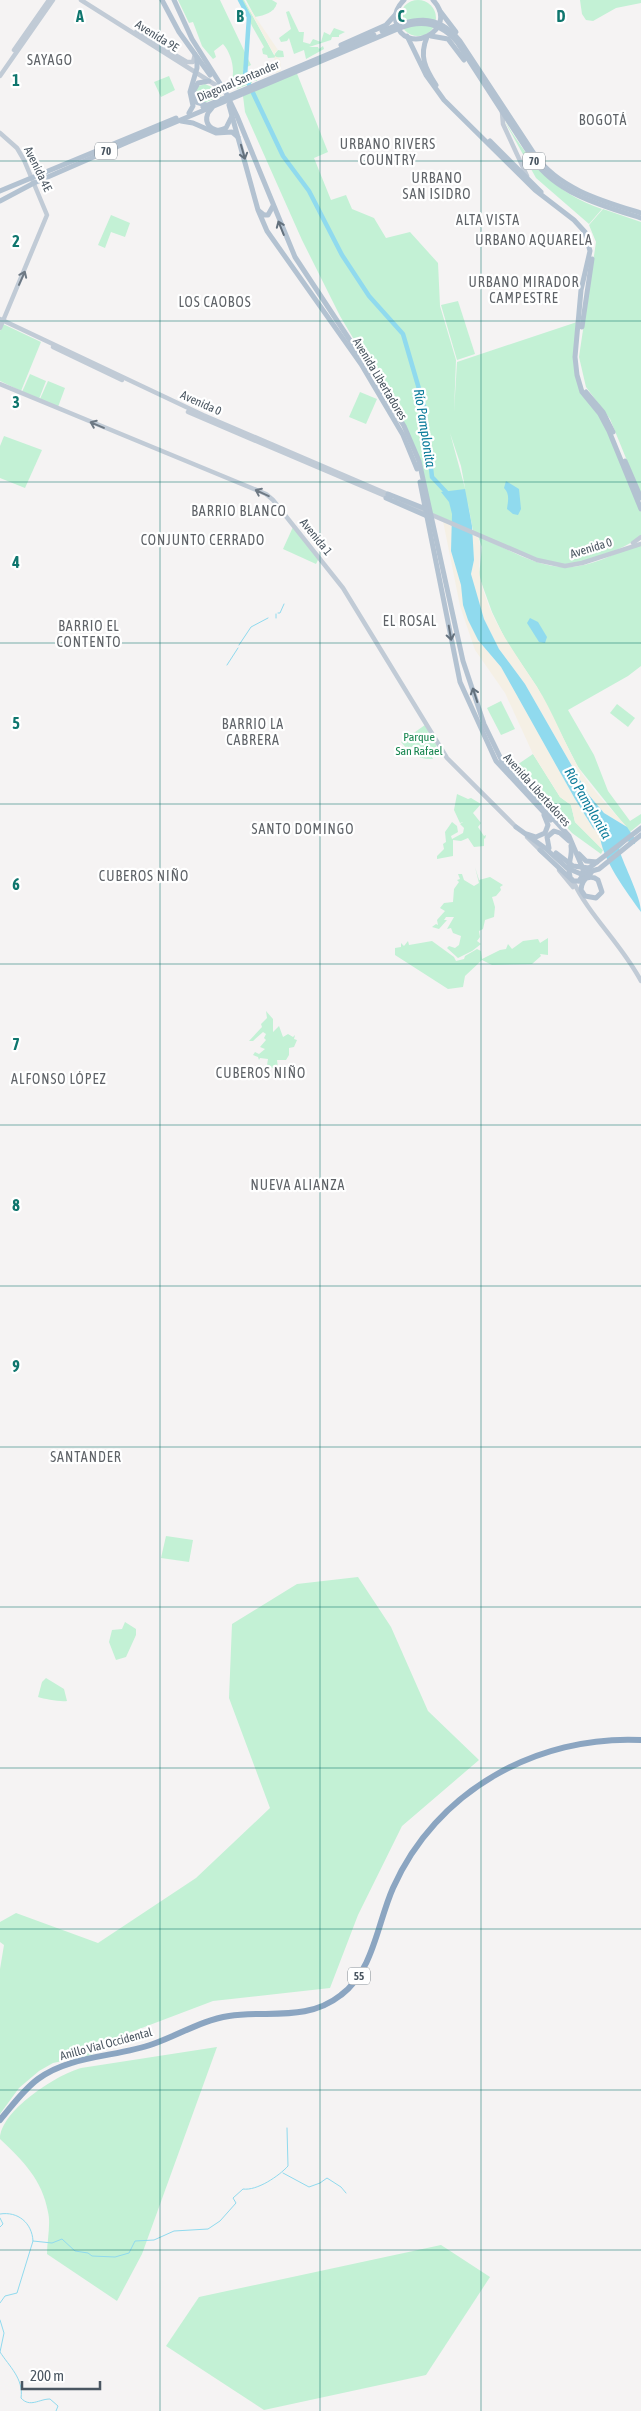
<svg xmlns="http://www.w3.org/2000/svg" width="641" height="2411" font-family="'Asap Condensed',sans-serif">
	<rect width="100%" height="100%" fill="#f5f3f3"/>
	<g fill="#c3f1d5">
		<circle cx="418" cy="18" r="18"/>
		<path d="M178,0h42l31,65 -8,4 1,6 11,2 2,4 -5,-1v3l-15,6 -3,-8 -2,-1c3,-12 -1,-27 -9,-36l-9,7 2,6 -3,2 -11,-13 -9,-24 -4,1z"/>
		<polygon points="241,0 244,0 274,55 278,50 283,51 284,57 268,58 267,55 263,54 262,49 264,47 252,26"/>
		<path d="M246,0h26l5,3c-3,10 -12,12 -22,14z"/>
		<polygon points="580,0 641,0 641,3 616,8 593,21 586,20 582,14"/>
		<polygon points="289,11 299,32 304,32 303,42 310,44 313,39 321,42 324,32 330,35 334,28 345,32 339,35 339,37 332,37 331,40 309,47 318,47 319,49 323,46 324,49 306,59 304,50 294,54 289,38 287,41 281,42 279,38 291,29 286,12"/>
		<path d="M296,71l32,81 -14,6 17,42 15,-5 6,14 22,9 12,20 24,-6 28,31 2,43 16,54 -2,52 3,-50 120,-40 -3,35 7,32 14,18 14,25 32,80v23c-11,10 -23,15 -37,19 -12,5 -24,9 -37,10 -27,2 -69,-23 -94,-33l-12,-65 -11,-33 16,59 6,38 -41,-17 -12,-53 -16,-38 -63,-106 -38,-76 -57,-128 -2,-16z"/>
		<polygon points="169,76 175,90 161,97 154,82"/>
		<polygon points="205,84 214,88 221,96 204,103 199,101 196,90 199,86"/>
		<path d="M504,120c28,44 47,71 98,89l-13,15 -53,-46z"/>
		<polygon points="603,209 641,222 641,495 610,419 586,387 579,357 596,242 589,225"/>
		<polygon points="111,215 130,223 125,237 111,232 105,248 98,245"/>
		<polygon points="458,301 475,354 457,360 441,305"/>
		<polygon points="3,324 41,342 21,391 0,381 0,331"/>
		<polygon points="30,374 46,381 39,399 22,392"/>
		<polygon points="48,381 65,388 58,407 40,399"/>
		<polygon points="360,392 377,399 366,424 349,417"/>
		<polygon points="4,436 42,450 25,488 0,478 0,446"/>
		<polygon points="293,527 319,558 316,564 283,549"/>
		<path d="M478,536c31,13 66,37 101,30 19,-3 37,-13 55,-20h7v120l-13,10 -60,34 26,45 14,36 22,30 11,-7v9l-11,9 -52,-65 -41,-80 -31,-46 -14,-29 -13,-36 3,-29z"/>
		<polygon points="501,701 515,729 501,735 487,708"/>
		<polygon points="617,704 635,718 628,727 610,713"/>
		<path d="M425,725l12,21 -8,5 4,8c-16,1 -22,-6 -32,-17z"/>
		<polygon points="533,754 560,797 571,805 575,822 603,850 601,854 572,833 514,767"/>
		<polygon points="457,794 468,799 471,798 481,804 473,813 481,823 478,827 484,836 486,835 485,839 484,838 484,846 474,847 468,838 461,841 453,840 453,856 437,859 437,856 444,849 443,844 446,842 445,832 452,822 457,826 458,832 451,836 452,839 463,833 464,828 460,824 463,822 460,823 454,810"/>
		<polygon points="475,867 479,880 490,877 503,885 500,887 501,890 496,896 492,897 495,907 494,917 485,920 483,929 479,931 480,937 477,941 481,944 472,951 458,958 447,948 449,946 455,948 459,945 461,936 453,933 451,928 447,929 454,917 446,917 444,920 447,920 439,929 432,927 436,924 438,925 437,920 445,911 440,908 444,903 453,902 454,889 459,882 457,880 460,879 458,874 462,874 464,880 474,886 479,883"/>
		<polygon points="548,938 548,955 540,954 541,956 532,964 492,965 482,960 465,976 463,987 448,989 395,955 395,948 401,947 401,943 404,946 408,941 409,945 432,941 454,957 456,961 464,959 465,956 477,949 481,951 482,959 500,950 506,949 508,944 512,949 523,941 538,939 540,943"/>
		<polygon points="266,1011 273,1019 273,1032 279,1026 283,1037 288,1034 293,1037 295,1035 294,1039 297,1040 294,1047 289,1048 289,1055 286,1060 277,1060 278,1068 274,1069 267,1065 268,1059 260,1058 259,1060 258,1057 253,1055 255,1052 259,1054 265,1049 260,1047 266,1040 264,1038 266,1034 263,1032 253,1041 249,1041 262,1027 261,1024 267,1018"/>
		<polygon points="166,1536 193,1540 189,1562 161,1558"/>
		<polygon points="358,1577 391,1627 428,1711 479,1760 402,1826 358,1915 330,1988 213,2001 118,2037 91,2055 53,2063 39,2071 19,2088 0,2114 0,1969 4,1945 0,1942 0,1922 16,1913 98,1943 196,1878 270,1808 229,1698 232,1624 297,1584"/>
		<polygon points="125,1622 136,1629 136,1635 126,1657 116,1660 109,1642 112,1630 122,1629"/>
		<path d="M46,1678l18,11 3,12c-8,1 -22,-2 -29,-4l4,-15z"/>
		<path d="M217,2047l-75,207 -25,47 -70,-47c0,-13 4,-30 1,-42 -6,-33 -25,-51 -48,-73 0,-28 56,-64 81,-71z"/>
		<polygon points="441,2245 490,2277 426,2375 264,2410 166,2346 199,2297"/>
	</g>
	<g fill="#f5f0e5">
		<polygon points="244,0 278,50 275,52 275,56 280,59 281,71 276,73 277,59 274,60 275,56"/>
		<polygon points="443,521 453,525 451,551 478,640 501,667 575,799 593,828 600,834 603,850 575,822 571,805 560,797 533,754 505,693 475,650 460,606"/>
		<path d="M471,533l7,3c5,16 -1,26 2,41 8,41 35,76 57,110 16,25 26,53 40,78 13,23 33,43 50,62l-23,-14 -16,-19 -63,-110 -26,-35 -15,-30 -10,-31 -3,-14 3,-14z"/>
	</g>
	<g fill="#90daee">
		<path d="M506,481l13,8 2,20 -3,6 -5,-1 -6,-5c1,-8 3,-15 -3,-21z"/>
		<path d="M465,489l7,37 2,34 -3,14 13,45 15,30 26,35 63,110 16,19 23,14 8,12v5l-8,-3 -8,8c5,17 22,48 22,63 -13,-18 -41,-55 -41,-78l-7,-6 -18,-29 -74,-132 -23,-27 -10,-20 -5,-15 -2,-20 -10,-34 1,-37 -3,-12 -8,-10z"/>
		<polygon points="530,618 538,622 547,637 545,643 539,642 527,623"/>
	</g>
	<g fill="none" stroke-linecap="round" stroke-linejoin="round">
		<g stroke="#90daee" stroke-width="1">
			<polyline points="278,613 280,613 284,604"/>
			<polyline points="276,618 276,614"/>
			<polyline points="239,645 251,627 268,618"/>
			<polyline points="227,665 238,648"/>
			<polyline points="283,2173 309,2187 320,2183 327,2178 341,2187 346,2193"/>
			<path d="M0,2214c18,-3 32,9 33,27l-16,52 -12,3 -5,7"/>
			<polyline points="0,2218 3,2224 0,2227"/>
			<path d="M33,2241l19,2 10,-4 13,12 13,2 4,3 23,1 14,-4 6,-12 19,-1 20,-9 34,-2 12,-8 16,-18 -3,-5 10,-9c14,2 36,-13 45,-23l-1,-38"/>
			<path d="M0,2320l4,13 -4,19c9,14 24,27 21,46 9,10 18,1 29,1l8,7 -2,5"/>
		</g>
		<polyline stroke="#90daee" stroke-width="4.5" points="240,0 249,17 245,76 283,156 309,191 342,255 369,296 403,334 424,406 432,477 448,494"/>
		<g stroke="#c1cbd6" stroke-width="4.5">
			<polyline points="81,0 222,89"/>
			<polyline points="136,32 187,62 193,62 195,54"/>
			<polyline points="14,50 49,0"/>
			<polyline points="0,76 53,0"/>
			<polyline points="502,112 503,124 527,176"/>
			<polyline points="0,133 17,148 24,160 47,215 0,328"/>
			<polyline points="0,319 203,415 390,495"/>
			<polyline points="53,347 122,380"/>
			<polyline points="0,384 266,494 273,500 343,588 447,758 516,827"/>
			<polyline points="188,412 390,498"/>
			<polyline points="397,500 537,560 565,566 582,563 641,544"/>
			<polyline points="633,543 641,537"/>
			<polyline points="527,837 542,852"/>
			<polyline points="559,870 573,887"/>
			<path d="M572,879c17,37 49,64 69,102"/>
		</g>
		<g stroke="#b3c2d1" stroke-width="5">
			<polyline points="162,0 179,32 210,75"/>
			<polyline points="174,0 192,39 226,93 237,116 295,257 363,360 404,426 419,461 463,661 484,724 503,763 569,836 583,869 583,875 579,881 573,881 540,850"/>
			<path d="M404,0c-6,6 -10,13 -8,22 8,36 65,8 37,-22"/>
			<polyline points="440,11 456,32"/>
			<path d="M382,31c30,-12 54,-20 78,10l75,114c24,34 67,46 106,58"/>
			<polyline points="407,36 426,75 444,100 535,190 574,220 585,232 590,251 581,290 575,357 577,375 582,392 600,414 609,431 641,509"/>
			<polyline points="431,36 448,39 464,60"/>
			<path d="M427,37c-8,19 -2,31 9,48"/>
			<polyline points="341,45 386,25 396,14"/>
			<polyline points="206,105 196,102 193,92 198,83 209,81"/>
			<polyline points="229,105 258,210 267,231 361,364 403,435 417,469"/>
			<polyline points="203,107 374,35"/>
			<path d="M212,108c-13,12 0,28 14,20l6,-12"/>
			<polyline points="189,113 193,106 190,92 197,68 197,58"/>
			<polyline points="181,121 193,123 216,133 232,132 238,137"/>
			<polyline points="490,141 541,192"/>
			<polyline points="0,191 176,118"/>
			<path d="M0,201l34,-18 94,-41 272,-114c22,-9 42,-4 57,14l76,117c24,35 70,47 108,59"/>
			<polyline points="259,211 264,215 268,215 273,206"/>
			<polyline points="582,327 592,259"/>
			<polyline points="586,392 603,412 613,432"/>
			<polyline points="625,461 641,498"/>
			<polyline points="420,482 460,682 496,761 551,820"/>
			<polyline points="388,494 426,509"/>
			<polyline points="386,498 427,516"/>
			<polyline points="516,827 545,848 567,868 581,874 599,869 641,835"/>
			<polyline points="527,834 536,837 545,833 548,825 544,815"/>
			<polyline points="549,848 547,837 554,831 560,833 569,841"/>
			<polyline points="556,853 573,866 589,868 641,828"/>
			<polyline points="579,854 586,861 597,862"/>
			<path d="M570,876c-4,-11 3,-18 1,-30"/>
			<path d="M579,881c7,-3 13,-6 19,-1l4,12 -6,6 -11,-2 -4,-6c0,-7 4,-12 10,-17"/>
		</g>
		<path stroke="#8ba5c1" stroke-width="6" d="M0,2120c12,-14 23,-30 38,-41 32,-24 79,-22 115,-35 26,-9 49,-24 76,-28 39,-6 78,6 112,-21 33,-25 36,-71 52,-107 43,-97 144,-153 248,-148"/>
	</g>
	<defs><path id="oneway-shaft" d="M-6 0H5M1.5-3L5.5 0L1.5 3" fill="none" stroke-width="1.6" stroke-linecap="round" stroke-linejoin="round" transform="scale(1.25)"/></defs>
	<g stroke="#64717d">
		<use href="#oneway-shaft" transform="translate(243 152) rotate(74)"/>
		<use href="#oneway-shaft" transform="translate(281 228) rotate(-112)"/>
		<use href="#oneway-shaft" transform="translate(450 633) rotate(80)"/>
		<use href="#oneway-shaft" transform="translate(475 695) rotate(-108)"/>
	</g>
	<g stroke="#6e7984">
		<use href="#oneway-shaft" transform="translate(22 278) rotate(-66)"/>
		<use href="#oneway-shaft" transform="translate(97 425) rotate(-157)"/>
		<use href="#oneway-shaft" transform="translate(262 493) rotate(-155)"/>
	</g>
	<path fill="none" stroke="#0f766e" stroke-width="1" stroke-opacity="0.55" d="M160,0v2411M320,0v2411M481,0v2411M0,161h641M0,321h641M0,482h641M0,643h641M0,804h641M0,964h641M0,1125h641M0,1286h641M0,1447h641M0,1607h641M0,1768h641M0,1929h641M0,2090h641M0,2250h641"/>
	<g text-anchor="middle" dominant-baseline="central" stroke-width="4.5" stroke-linejoin="round" paint-order="stroke">
		<g fill="#fff" stroke="#808990" stroke-width="1">
			<rect x="95" y="142.5" width="22" height="17" rx="4"/>
			<rect x="523" y="152.5" width="22" height="17" rx="4"/>
			<rect x="348" y="1967.5" width="22" height="17" rx="4"/>
		</g>
		<g font-size="11" font-weight="bold" fill="#4a5661">
			<text x="106" y="151">70</text>
			<text x="534" y="161">70</text>
			<text x="359" y="1976">55</text>
		</g>
		<g font-size="12" fill="#4a5661" stroke="#fff">
			<text transform="translate(157 36) rotate(32)">Avenida 9E</text>
			<text transform="translate(238 81) rotate(-23)">Diagonal Santander</text>
			<text transform="translate(38 169) rotate(64)">Avenida 4E</text>
			<text transform="translate(380 379) rotate(59)">Avenida Libertadores</text>
			<text transform="translate(201 403) rotate(24)">Avenida 0</text>
			<text transform="translate(316 537) rotate(51)">Avenida 1</text>
			<text transform="translate(591 548) rotate(-17)">Avenida 0</text>
			<text transform="translate(537 790) rotate(48)">Avenida Libertadores</text>
			<text transform="translate(106 2044) rotate(-15)">Anillo Vial Occidental</text>
		</g>
		<g font-size="12" fill="#17864f" stroke="#fff">
			<text x="419" y="737">Parque<tspan x="419" dy="14">San Rafael</tspan></text>
		</g>
		<g font-size="14" letter-spacing="1" fill="#5f6368" stroke="#fff">
			<text x="50" y="60">SAYAGO</text>
			<text x="603" y="120">BOGOTÁ</text>
			<text x="388" y="144">URBANO RIVERS<tspan x="388" dy="16">COUNTRY</tspan></text>
			<text x="437" y="178">URBANO<tspan x="437" dy="16">SAN ISIDRO</tspan></text>
			<text x="488" y="220">ALTA VISTA</text>
			<text x="534" y="240">URBANO AQUARELA</text>
			<text x="524" y="282">URBANO MIRADOR<tspan x="524" dy="16">CAMPESTRE</tspan></text>
			<text x="215" y="302">LOS CAOBOS</text>
			<text x="239" y="511">BARRIO BLANCO</text>
			<text x="203" y="540">CONJUNTO CERRADO</text>
			<text x="410" y="621">EL ROSAL</text>
			<text x="89" y="626">BARRIO EL<tspan x="89" dy="16">CONTENTO</tspan></text>
			<text x="253" y="724">BARRIO LA<tspan x="253" dy="16">CABRERA</tspan></text>
			<text x="303" y="829">SANTO DOMINGO</text>
			<text x="144" y="876">CUBEROS NIÑO</text>
			<text x="261" y="1073">CUBEROS NIÑO</text>
			<text x="59" y="1079">ALFONSO LÓPEZ</text>
			<text x="298" y="1185">NUEVA ALIANZA</text>
			<text x="86" y="1457">SANTANDER</text>
		</g>
		<g font-size="14" font-style="italic" fill="#0c7c9b" stroke="#fff">
			<text transform="translate(425 428) rotate(81)">Río Pamplonita</text>
			<text transform="translate(588 803) rotate(60)">Río Pamplonita</text>
		</g>
	</g>
	<g font-size="16" text-anchor="middle" font-weight="bold" fill="#0f766e" stroke="#fff" stroke-width="4.5" stroke-linejoin="round" paint-order="stroke">
		<text x="80" y="22">A</text>
		<text x="240" y="22">B</text>
		<text x="401" y="22">C</text>
		<text x="561" y="22">D</text>
		<text x="16" y="86">1</text>
		<text x="16" y="247">2</text>
		<text x="16" y="408">3</text>
		<text x="16" y="568">4</text>
		<text x="16" y="729">5</text>
		<text x="16" y="890">6</text>
		<text x="16" y="1050">7</text>
		<text x="16" y="1211">8</text>
		<text x="16" y="1372">9</text>
	</g>
	<path d="M22 2381v8h78v-8" fill="none" stroke="#4a5661" stroke-width="2.5"/>
	<text x="30" y="2381" font-size="15" fill="#4a5661" stroke="#ffffff" stroke-width="4" paint-order="stroke">200 m</text>
</svg>
